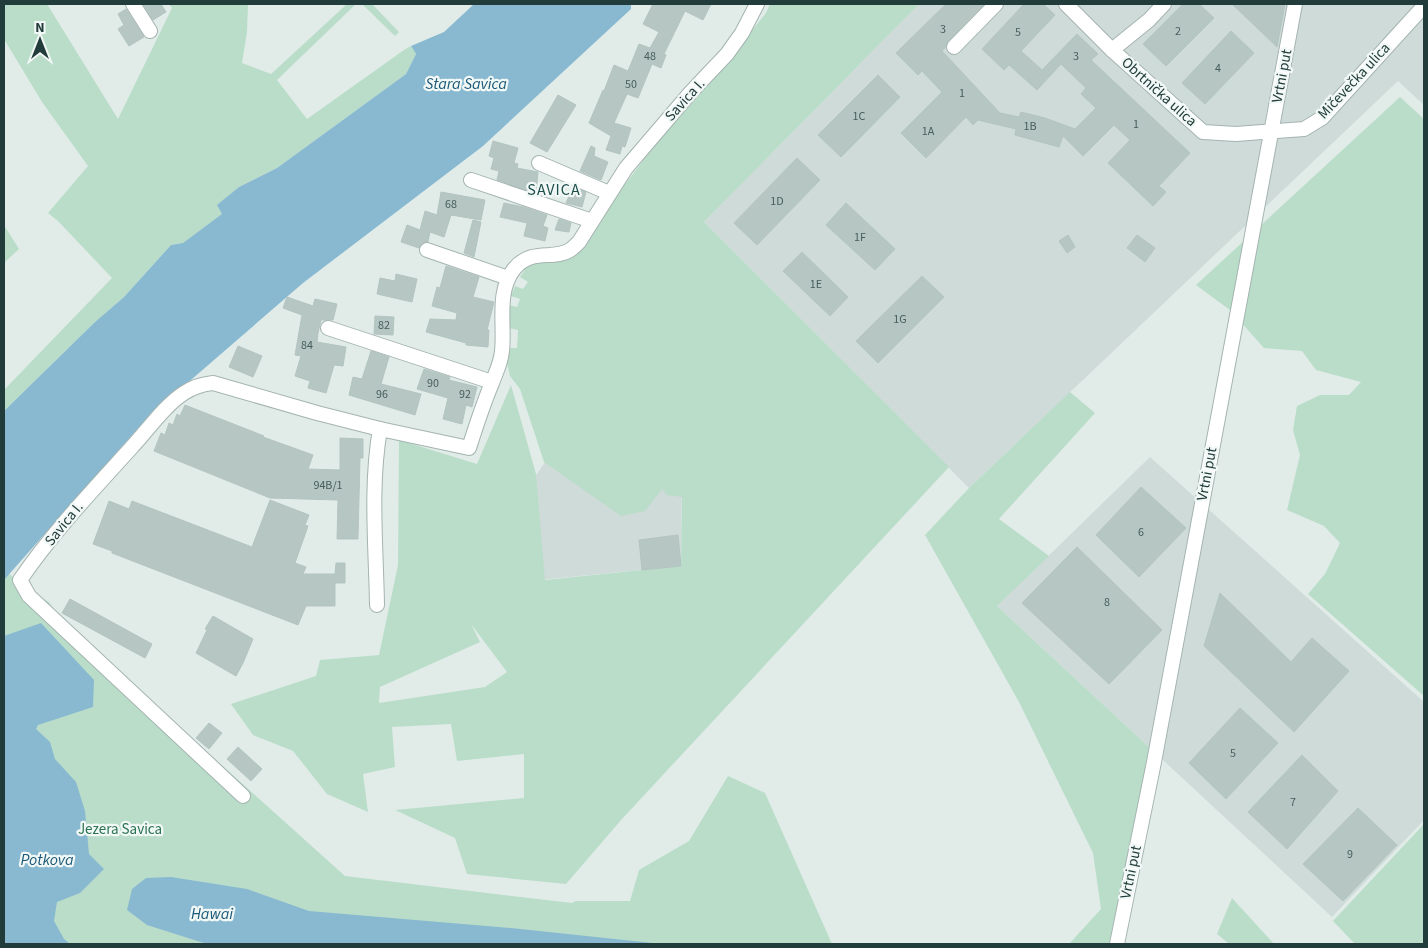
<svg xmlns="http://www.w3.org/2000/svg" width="1428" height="948" font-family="'Source Sans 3',sans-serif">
	<rect width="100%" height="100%" fill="#e1ece9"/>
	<g fill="#cfdbd8">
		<polygon points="919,4 1424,4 1424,105 1398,81 969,488 704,222"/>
		<polygon points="569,428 682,477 681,566 539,580 527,488"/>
		<polygon points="1150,457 1424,702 1424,820 1332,917 997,606"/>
	</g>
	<g fill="#baddc9" fill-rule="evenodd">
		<polygon points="4,4 47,4 118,119 172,8 169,4 248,4 247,32 242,63 271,74 347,4 356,4 277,80 307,119 404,50 411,46 416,54 406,74 277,168 239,187 218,205 223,214 183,243 171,245 124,297 95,322 4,411 4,390 112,278 58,221 48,213 88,166 42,102 4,39"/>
		<polygon points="362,4 372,4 399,32 395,36"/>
		<path d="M770,4h149l-215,218 245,245 -327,352 -56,65 -99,-10 -12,-36 -60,-28 129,-12v-44l-67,7 -6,-37 -59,3 3,40 -32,7 5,38 -41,-18 -34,-43 -40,-16 -22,-31 85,-28 4,-16 59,-5 19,-90 1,-125 78,24 34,-79 25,89 9,106 136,-14 1,-69 -15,-2 -5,-6 -17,22 -24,5 -77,-54 -24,-73 -10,-13 -3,-13 2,-15h8l1,-18 -9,-2v-23l8,2 3,-8 -9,-3 4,-10 8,3 5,-7 -8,-5 6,-9 13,-6 30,-4 11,-7 40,-60 37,-49 44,-49 65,-80zM471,624l36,48 -22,15 -106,16 1,-16 100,-45z"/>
		<polygon points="1400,97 1424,119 1424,696 1308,594 1325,574 1340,543 1324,526 1287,510 1300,455 1293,430 1297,406 1320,395 1349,395 1361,382 1316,370 1302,351 1264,348 1230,310 1196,285"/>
		<polygon points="4,225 19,249 4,263"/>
		<polygon points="1070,392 1095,413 999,519 1049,556 997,606 1151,749 1109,944 1069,944 1101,909 1093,853 1019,702 925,535 969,488"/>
		<polygon points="4,569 27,590 49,602 59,619 345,876 572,903 576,901 630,901 639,870 689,841 728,776 765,793 832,944 4,944"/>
		<polygon points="1424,824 1424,944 1355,944 1333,921"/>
		<polygon points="1232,898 1274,944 1229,944 1217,934"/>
	</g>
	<g fill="#88b9d1">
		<polygon points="474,4 631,4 631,9 483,146 303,283 148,417 4,580 4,411 95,322 124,297 171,245 183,243 222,214 217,205 239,187 277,168 406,74 416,54 411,46 444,32"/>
		<polygon points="41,623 94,680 93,707 38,725 36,729 50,742 55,759 76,782 85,811 89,854 104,869 80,893 57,902 54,921 64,939 70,944 4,944 4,636"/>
		<polygon points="171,877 247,889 309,911 511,928 662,944 207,944 147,925 127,910 132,889 146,878"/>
	</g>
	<g fill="#b6c6c2" stroke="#b3c5c1">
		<polygon points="143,4 161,4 166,12 153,20"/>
		<polygon points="653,4 711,4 703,20 685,11 664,54 666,55 661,68 652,64 638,98 627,94 614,123 631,128 625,147 622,146 620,154 606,150 611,136 589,123 603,90 604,91 614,65 628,71 639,44 650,48 659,32 643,24"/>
		<polygon points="946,4 984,4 948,41 945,48 942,51 1000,113 1019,117 1021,112 1045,118 1075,129 1096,108 1081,94 1086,88 1061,64 1037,90 1009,65 1004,70 982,49 1024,4 1043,4 1055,15 1021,51 1042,70 1077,34 1098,54 1091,60 1190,153 1159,186 1166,192 1153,206 1108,163 1130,140 1114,125 1083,156 1063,136 1059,147 1015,135 1016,129 978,120 973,125 966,117 926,158 901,133 942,92 922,71 918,75 896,53"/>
		<polygon points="1183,4 1199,4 1214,18 1166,66 1143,44"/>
		<polygon points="1232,4 1285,4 1277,47 1253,24"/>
		<polygon points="126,9 144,37 129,46 118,29 124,25 118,14"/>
		<polygon points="1231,31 1254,53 1205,104 1182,83"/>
		<polygon points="878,75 900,97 841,157 818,135"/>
		<polygon points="558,95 576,105 547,152 530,143"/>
		<polygon points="493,141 518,148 514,163 518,164 517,168 538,172 536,193 497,180 499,171 491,169 494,158 489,156"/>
		<polygon points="591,146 595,148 594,156 608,162 601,180 580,171"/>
		<polygon points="797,158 820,180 757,245 734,223"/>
		<polygon points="573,187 586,192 582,207 566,203"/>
		<polygon points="441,192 485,200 481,220 451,215 444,237 430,232 428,242 422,243 419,248 401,242 407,225 420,230 425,211 437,215"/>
		<polygon points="504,203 524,207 547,215 543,226 548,228 545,241 524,236 527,223 500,217"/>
		<polygon points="846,203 895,249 875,270 826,225"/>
		<polygon points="559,219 571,223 569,232 555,230"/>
		<polygon points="473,220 481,222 474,257 464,253"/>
		<polygon points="1068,235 1075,247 1067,253 1059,241"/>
		<polygon points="1137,235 1155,248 1145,262 1127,248"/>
		<polygon points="802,252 848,297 830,316 783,271"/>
		<polygon points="446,266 479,277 473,297 494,302 487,330 489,330 488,347 466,345 466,343 426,332 430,319 456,320 457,313 432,306 437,287 440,288"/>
		<polygon points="396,274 417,279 412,302 377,294 380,278 395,281"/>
		<polygon points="922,276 944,297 878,363 856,341"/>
		<polygon points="287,297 313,306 315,299 337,304 333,320 321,320 318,333 317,342 346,347 343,366 334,365 326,393 308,388 310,381 295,376 301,356 295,355 302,315 283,308"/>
		<polygon points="375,316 394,317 393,335 374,334"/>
		<polygon points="238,346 262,356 253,377 229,367"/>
		<polygon points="371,351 389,357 381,384 421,394 415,415 349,395 353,377 362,379"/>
		<polygon points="424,369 450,377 449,380 477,387 472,407 466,405 462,424 443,419 448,398 417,389"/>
		<polygon points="185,405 264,436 263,437 313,455 308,469 340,470 340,438 363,439 363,458 360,458 358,539 337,539 338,500 270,498 154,451 161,433 165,435 169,423 173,425 177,414 180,416"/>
		<polygon points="1141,487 1186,528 1139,577 1096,535"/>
		<polygon points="270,500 309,515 305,525 308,526 295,563 306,567 303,574 335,574 336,563 345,563 345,583 335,583 335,606 306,606 298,625 112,553 112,551 93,544 109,501 129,509 132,501 252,547"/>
		<polygon points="678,535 681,566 642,570 639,540"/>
		<polygon points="1077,547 1162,630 1109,684 1022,603"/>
		<polygon points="1220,593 1291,662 1312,638 1349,671 1294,732 1204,646"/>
		<polygon points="70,599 152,644 145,658 62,613"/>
		<polygon points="213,616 253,639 243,663 236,676 196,653 207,630 205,629"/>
		<polygon points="1240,708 1278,743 1226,799 1189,763"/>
		<polygon points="209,723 222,733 209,749 196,738"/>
		<polygon points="238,747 262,769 251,781 227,759"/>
		<polygon points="1302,755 1338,791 1287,849 1248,812"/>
		<polygon points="1358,808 1397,845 1343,901 1303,864"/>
	</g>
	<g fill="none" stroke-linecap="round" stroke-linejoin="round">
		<g stroke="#a4b4b1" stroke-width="16">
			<g id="minor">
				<polyline points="133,4 150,31"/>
				<polyline points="1066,4 1112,50 1203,132 1236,134 1304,129 1322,118 1424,6"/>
				<polyline points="954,47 996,4"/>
				<polyline points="1112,50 1149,20 1164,4"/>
				<polyline points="539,163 609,193"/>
				<polyline points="471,180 592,221"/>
				<polyline points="427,250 508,278"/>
				<polyline points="328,328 492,382"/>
				<path d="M377,605c-1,-58 -7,-119 3,-176"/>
				<path d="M243,796l-214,-200 -9,-16c32,-47 73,-90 111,-132 17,-18 33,-42 53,-55 9,-6 19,-9 29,-10l104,30 63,16 89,19c7,-22 14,-44 23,-65 4,-11 9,-20 10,-32 3,-27 -6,-59 12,-82 18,-22 39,-8 56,-19 3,-2 6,-5 9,-8l47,-74 65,-76 36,-38 15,-21 15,-29"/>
				<polyline points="1117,944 1154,762 1295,4"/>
			</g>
		</g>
		<use href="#minor" stroke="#fff" stroke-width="14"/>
	</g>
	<g text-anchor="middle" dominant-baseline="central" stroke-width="4.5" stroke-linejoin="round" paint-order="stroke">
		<g font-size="12" fill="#465e5c">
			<text x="943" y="29">3</text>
			<text x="1178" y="31">2</text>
			<text x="1018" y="32">5</text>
			<text x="650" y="56">48</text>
			<text x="1076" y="56">3</text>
			<text x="1218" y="68">4</text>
			<text x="631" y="84">50</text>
			<text x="962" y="93">1</text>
			<text x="859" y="116">1C</text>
			<text x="1136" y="124">1</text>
			<text x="1030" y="126">1B</text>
			<text x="928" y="131">1A</text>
			<text x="777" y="201">1D</text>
			<text x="451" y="204">68</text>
			<text x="860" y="237">1F</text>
			<text x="816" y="284">1E</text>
			<text x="900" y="319">1G</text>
			<text x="384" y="325">82</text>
			<text x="307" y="345">84</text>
			<text x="433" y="383">90</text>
			<text x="382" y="394">96</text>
			<text x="465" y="394">92</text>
			<text x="328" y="485">94B/1</text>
			<text x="1141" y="532">6</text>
			<text x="1107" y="602">8</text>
			<text x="1233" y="753">5</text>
			<text x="1293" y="802">7</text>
			<text x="1350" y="854">9</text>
		</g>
		<g font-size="15" fill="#213c3a" stroke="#f1f8f6">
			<text transform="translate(1282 76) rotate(-79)">Vrtni put</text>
			<text transform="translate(1354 81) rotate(-47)">Mičevečka ulica</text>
			<text transform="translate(1159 92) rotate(42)">Obrtnička ulica</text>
			<text transform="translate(685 100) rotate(-48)">Savica I.</text>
			<text transform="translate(1207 474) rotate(-79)">Vrtni put</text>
			<text transform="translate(64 524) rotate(-51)">Savica I.</text>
			<text transform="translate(1131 872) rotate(-78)">Vrtni put</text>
		</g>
		<g font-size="15" fill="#2b7353" stroke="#f1f8f6">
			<text x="120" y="829">Jezera Savica</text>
		</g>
		<g font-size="16" font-style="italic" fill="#1b5978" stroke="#f1f8f6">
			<text x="466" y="84">Stara Savica</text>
			<text x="47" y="860">Potkova</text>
			<text x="212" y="914">Hawai</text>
		</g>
		<g font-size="16" letter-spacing="1" fill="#1d4e4b" stroke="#f1f8f6">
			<text x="554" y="190">SAVICA</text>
		</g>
	</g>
	<rect width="1428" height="948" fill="none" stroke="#213c3a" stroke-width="10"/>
	<g transform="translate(40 40)" stroke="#f1f8f6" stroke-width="4" paint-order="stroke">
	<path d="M0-4L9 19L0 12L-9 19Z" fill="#213c3a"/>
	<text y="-8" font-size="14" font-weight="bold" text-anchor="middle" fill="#213c3a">N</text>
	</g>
</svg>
